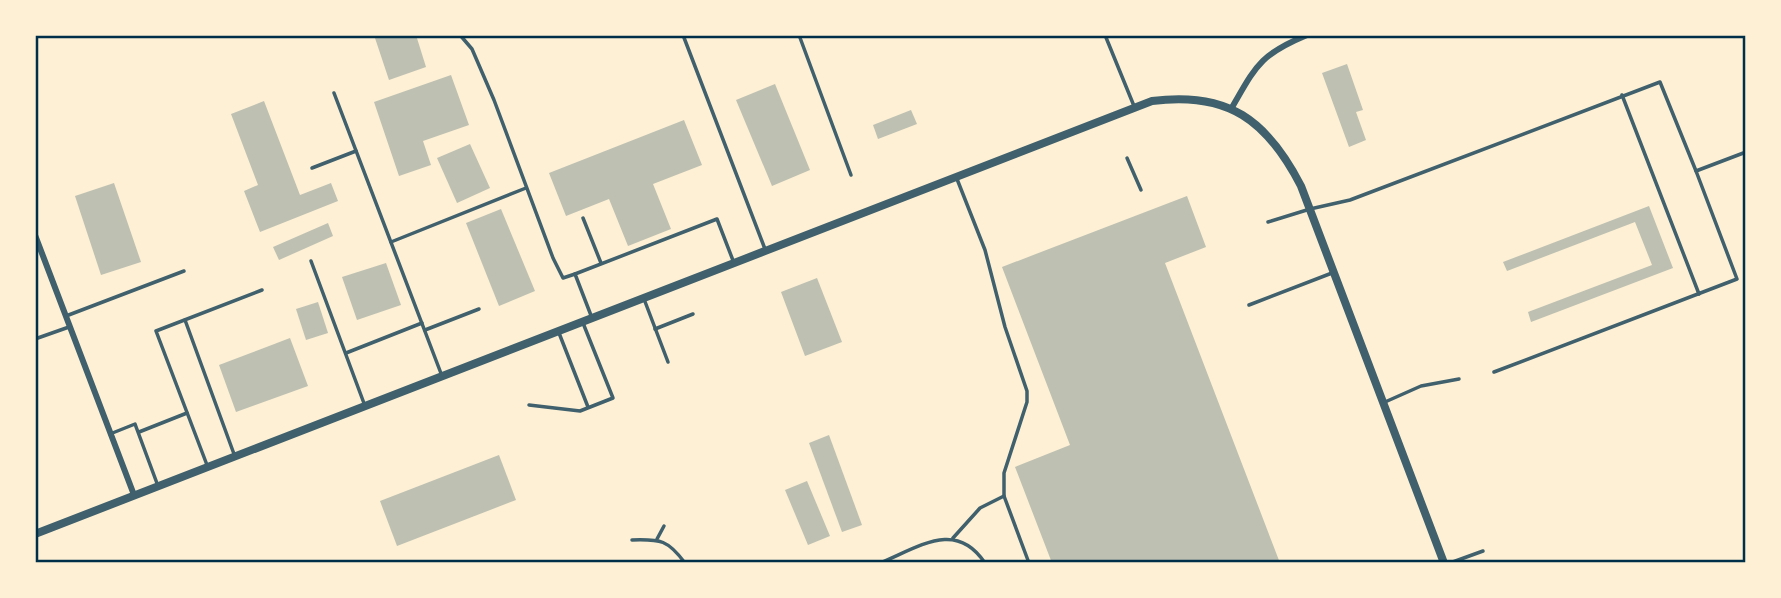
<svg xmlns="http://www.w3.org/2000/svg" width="1781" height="598" font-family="'Roboto Serif',serif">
	<rect width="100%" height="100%" fill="#fdf0d5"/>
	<g fill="#bec0b2">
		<polygon points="374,35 416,35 426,67 389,80"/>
		<polygon points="1347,64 1363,110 1356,112 1366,140 1349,147 1322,73"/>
		<polygon points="451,75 469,125 423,141 431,165 399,176 374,102"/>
		<polygon points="775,84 810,170 772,186 736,100"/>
		<polygon points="264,101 300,195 331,183 338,201 260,232 244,191 258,185 231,114"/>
		<polygon points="911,110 917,124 878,139 873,125"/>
		<polygon points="684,120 702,165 653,184 671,229 628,246 609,199 566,216 549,173"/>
		<polygon points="470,144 490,188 457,203 437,158"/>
		<polygon points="114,183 141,262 101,275 75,196"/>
		<polygon points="1187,196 1206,247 1165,263 1280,563 1052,563 1015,467 1070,445 1002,267"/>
		<polygon points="1649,206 1673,268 1531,322 1528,312 1652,265 1635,222 1507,271 1503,262"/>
		<polygon points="501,209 535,291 499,306 466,223"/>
		<polygon points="328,223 333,236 279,260 273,247"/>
		<polygon points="386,263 401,305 357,320 342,277"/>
		<polygon points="817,278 842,342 805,356 781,292"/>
		<polygon points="318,302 328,333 306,340 296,309"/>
		<polygon points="290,338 308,386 236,412 219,365"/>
		<polygon points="829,435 862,525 842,532 809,443"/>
		<polygon points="499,455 516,500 397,546 380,501"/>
		<polygon points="807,481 830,536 808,545 785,490"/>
	</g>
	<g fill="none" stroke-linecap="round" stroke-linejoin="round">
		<g stroke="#3f606c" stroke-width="3.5">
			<polyline points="460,35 472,49 494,100 553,258 563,278 575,274"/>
			<polyline points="683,35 765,249"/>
			<polyline points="799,35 851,175"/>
			<polyline points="1105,35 1134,106"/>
			<polyline points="334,93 442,376"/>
			<polyline points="1622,95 1699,294"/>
			<polyline points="1127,158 1141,190"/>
			<polyline points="312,168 356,151"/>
			<polyline points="957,179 985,250 1005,327 1027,391 1027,402 1004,473 1004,496 1029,563"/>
			<polyline points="583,218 601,263"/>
			<polyline points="1268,222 1310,209 1350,200 1660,82 1696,171 1746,152"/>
			<polyline points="391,242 526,188"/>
			<polyline points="311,261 365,406"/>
			<polyline points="644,299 668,362"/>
			<polyline points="1249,305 1332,273"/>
			<polyline points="66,316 184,271"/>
			<polyline points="592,318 575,274 717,219 734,263"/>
			<polyline points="185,320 234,454"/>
			<polyline points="655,329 693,314"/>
			<polyline points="425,330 479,309"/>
			<polyline points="559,333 588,407"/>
			<polyline points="35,339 69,327"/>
			<polyline points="346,353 422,323"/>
			<polyline points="1494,372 1737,279 1696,171"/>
			<polyline points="1385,402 1421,386 1459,379"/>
			<polyline points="529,405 580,411 613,398 583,323"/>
			<polyline points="139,432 187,413"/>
			<polyline points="110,434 135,424 158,486"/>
			<polyline points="207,465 156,331 262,290"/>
			<polyline points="953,538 980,508 1004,496"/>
			<polyline points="657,539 664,526"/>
			<path d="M632,540c29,-1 36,0 53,23"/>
			<path d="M880,563c39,-16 76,-44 105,0"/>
			<polyline points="1450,563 1483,551"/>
		</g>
		<g stroke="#3f606c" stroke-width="6">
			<path d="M1231,109c25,-43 28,-54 76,-74"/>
			<polyline points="35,235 134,495"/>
		</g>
		<path stroke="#3f606c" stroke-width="8" d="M35,534l1117,-433c76,-10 115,19 149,85l143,377"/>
	</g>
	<rect width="1781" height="598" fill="none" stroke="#fdf0d5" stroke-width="74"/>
	<rect x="37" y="37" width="1707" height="524" fill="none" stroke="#003049" stroke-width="2.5"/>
</svg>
